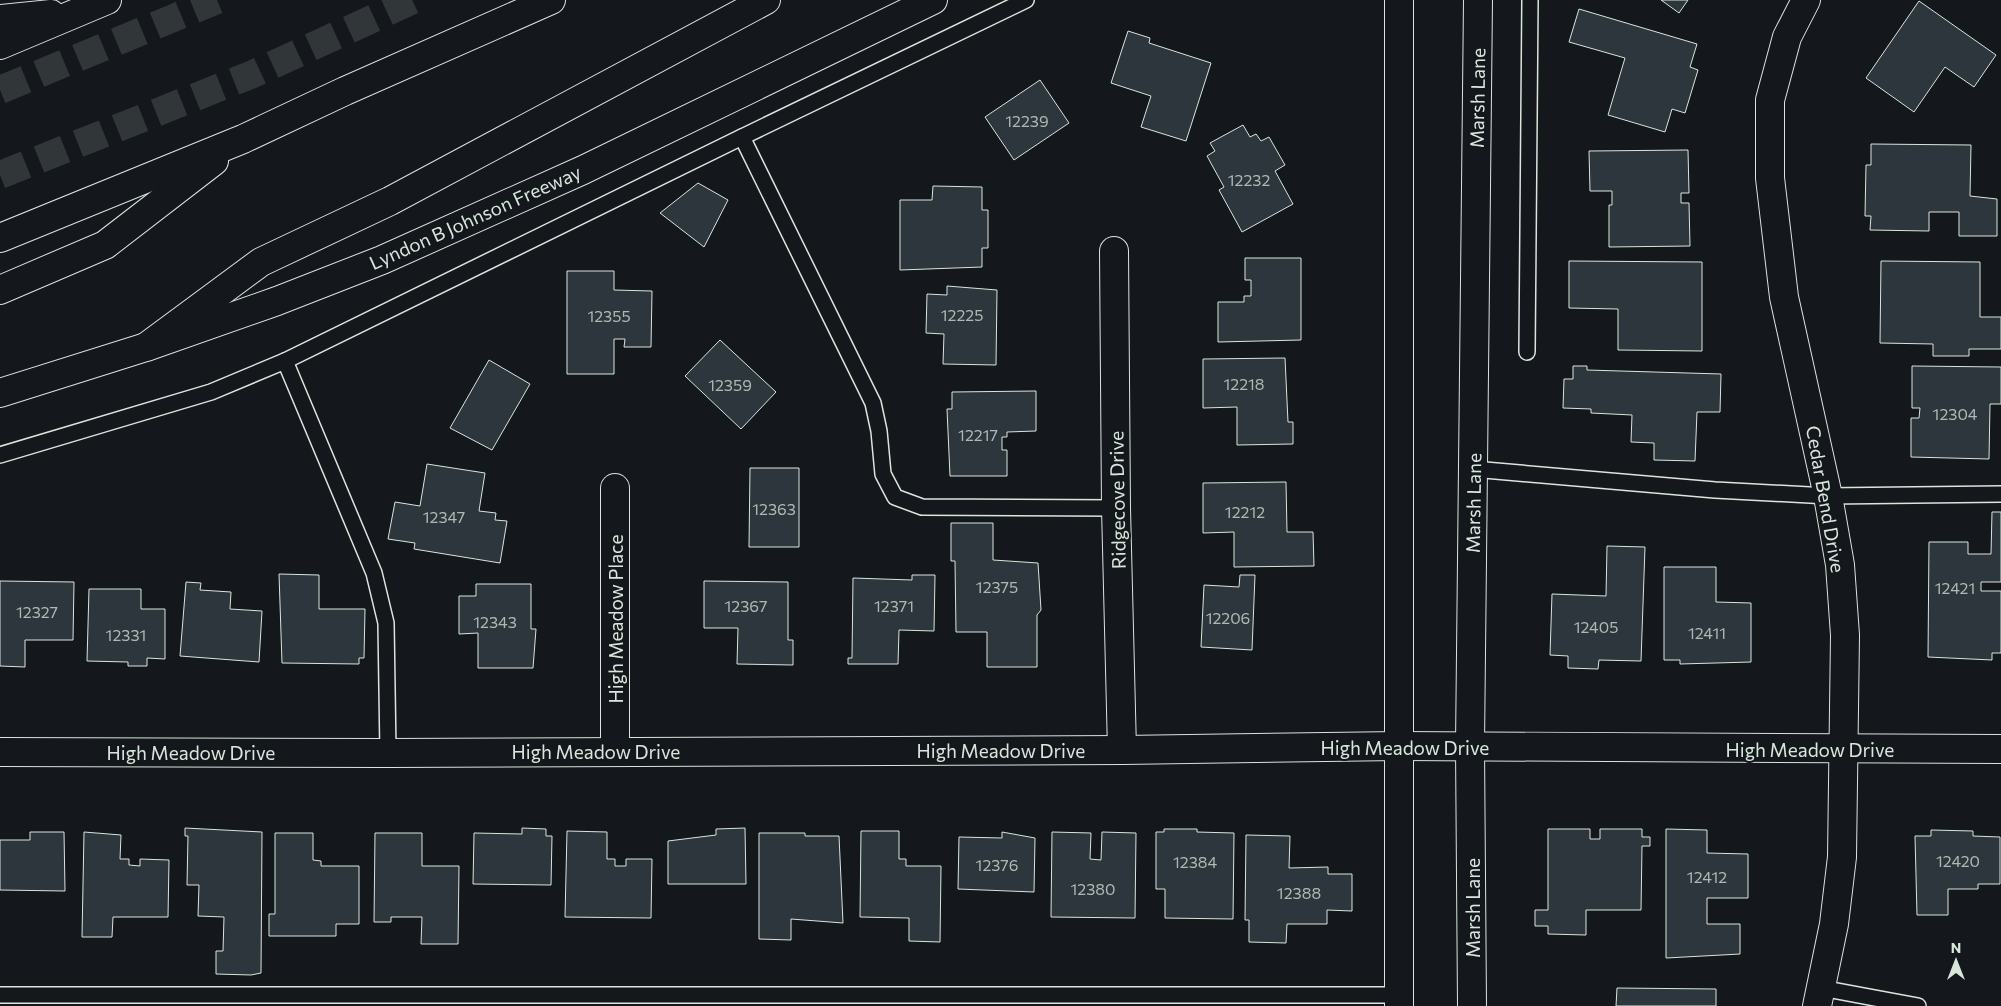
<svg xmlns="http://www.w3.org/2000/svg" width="2001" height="1006" font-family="Commissioner,sans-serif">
	<rect width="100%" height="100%" fill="#14181c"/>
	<g fill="#2c363c" stroke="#d8e6dc">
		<polygon points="1661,0 1688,0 1679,13"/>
		<polygon points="1919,1 1996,55 1974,87 1945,67 1914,112 1866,78"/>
		<polygon points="1579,9 1697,44 1690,67 1698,70 1685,113 1672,109 1665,132 1608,115 1625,58 1569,42"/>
		<polygon points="1128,31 1150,38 1149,43 1211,63 1186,141 1141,127 1151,96 1111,83"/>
		<polygon points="1040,80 1069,123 1014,160 985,117"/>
		<polygon points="1243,125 1250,137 1256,134 1261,141 1269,137 1285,165 1275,171 1293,204 1242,232 1219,190 1224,187 1207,156 1215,151 1210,143"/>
		<polygon points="1871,144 1971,145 1970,196 1997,199 1997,236 1959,236 1959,212 1929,212 1929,231 1870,230 1871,216 1865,216 1866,165 1871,165"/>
		<polygon points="1688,150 1689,193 1681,193 1681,203 1689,203 1690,246 1609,247 1609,205 1612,205 1612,191 1590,191 1589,151"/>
		<polygon points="698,183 728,200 704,247 660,213"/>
		<polygon points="933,186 982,187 982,210 988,210 988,248 982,248 982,267 900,270 900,200 932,200"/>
		<polygon points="1245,258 1301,258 1301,340 1218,342 1218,302 1244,302 1244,296 1251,296 1251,280 1245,280"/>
		<polygon points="1569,261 1702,262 1702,351 1618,350 1618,309 1569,308"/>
		<polygon points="1881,261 1980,262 1980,317 2001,317 2001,349 1969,349 1969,356 1933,356 1933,344 1880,343"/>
		<polygon points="567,271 614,271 614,290 652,291 651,347 624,347 625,339 614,339 614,374 567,374"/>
		<polygon points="947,286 997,290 996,365 943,364 944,334 926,333 927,294 947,295"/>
		<polygon points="720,340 776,392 741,429 685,376"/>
		<polygon points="1285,358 1288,422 1293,422 1293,444 1237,445 1237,407 1203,408 1203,359"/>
		<polygon points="489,360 530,384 492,450 450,428"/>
		<polygon points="1573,366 1587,366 1587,370 1721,374 1720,412 1697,412 1695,461 1654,460 1654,443 1631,442 1632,415 1591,413 1591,409 1563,408 1564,379 1573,379"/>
		<polygon points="1912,366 2001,367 2001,404 1990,404 1989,459 1911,457 1911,418 1919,418 1920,408 1912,408"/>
		<polygon points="1036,391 1036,431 1007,432 1007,437 1002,437 1002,450 1007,450 1007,476 950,476 947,409 952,409 952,392"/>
		<polygon points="427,464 485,473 479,511 496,513 495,520 507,521 500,563 414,549 415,543 388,539 395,502 420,506"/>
		<polygon points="750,468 799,468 799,547 749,547"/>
		<polygon points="1286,482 1287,532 1313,532 1314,566 1234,567 1234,532 1203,533 1203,483"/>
		<polygon points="1992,512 2001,512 2001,582 1981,582 1981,591 2001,591 2001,653 1992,653 1992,660 1928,657 1929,542 1968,542 1968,554 1991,554"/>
		<polygon points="951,523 993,523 993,560 1038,563 1041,610 1037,615 1037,667 987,667 987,632 956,632 955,561 951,561"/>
		<polygon points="1607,546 1645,547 1641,661 1599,660 1598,669 1568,668 1568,656 1550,655 1552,594 1606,596"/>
		<polygon points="1664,567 1716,567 1716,602 1751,603 1751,662 1680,664 1680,660 1664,660"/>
		<polygon points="279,574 319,575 319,609 365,609 364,658 359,658 359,664 282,663"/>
		<polygon points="912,575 935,575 934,631 899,630 898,664 848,664 848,658 852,658 853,578 912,580"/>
		<polygon points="1240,575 1255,575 1252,650 1201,647 1204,585 1239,587"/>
		<polygon points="0,581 74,582 73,640 25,640 25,667 0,666"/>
		<polygon points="704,581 788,582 788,640 793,640 793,665 737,664 738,628 704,628"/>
		<polygon points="186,582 201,583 200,590 231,592 230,609 262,611 259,662 180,656"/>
		<polygon points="476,584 531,584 531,629 536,629 533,668 478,668 478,633 459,634 459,596 476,596"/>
		<polygon points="89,589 141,589 141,609 165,609 165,659 147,658 147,666 128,666 128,662 87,661"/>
		<polygon points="185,828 262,832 261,973 251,975 216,974 216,951 223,951 224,917 198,916 199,885 187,885 188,836 185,836"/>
		<polygon points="522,828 546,829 546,836 552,836 551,885 473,884 474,833 522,834"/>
		<polygon points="745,828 746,884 668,884 668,841 716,835 716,829"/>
		<polygon points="1164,829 1197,829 1197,832 1234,833 1233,919 1165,918 1165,889 1156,889 1156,832 1164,832"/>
		<polygon points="1548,829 1590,829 1590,839 1600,839 1600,829 1642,829 1642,837 1650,837 1650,846 1642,846 1641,910 1586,910 1586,935 1548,934 1548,926 1535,926 1535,910 1548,910"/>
		<polygon points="1666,829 1707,830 1707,853 1748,854 1748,898 1707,898 1707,924 1740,924 1740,954 1666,958"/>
		<polygon points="1931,830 1973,831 1973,836 2000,837 2000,884 1978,884 1978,889 1948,889 1948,915 1917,915 1915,836 1931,836"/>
		<polygon points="567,831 607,832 607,859 615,859 615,866 626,866 626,859 652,859 651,918 565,917"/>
		<polygon points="861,831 899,831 899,859 906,859 906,866 941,866 940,942 909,941 909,918 860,917"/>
		<polygon points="30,832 64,832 65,891 0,890 0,840 30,840"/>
		<polygon points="84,832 121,835 120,859 129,859 129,865 140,866 140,859 169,860 168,917 113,917 112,937 82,937"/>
		<polygon points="1002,832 1035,838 1034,892 958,889 959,837 1002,838"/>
		<polygon points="1052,832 1091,833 1090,859 1101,860 1102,832 1136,833 1135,918 1051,917"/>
		<polygon points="275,833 313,833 313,860 321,861 321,866 359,866 359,924 336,924 336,936 269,936 269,914 275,914"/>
		<polygon points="375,833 422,833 422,866 459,866 458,944 421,944 422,917 391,917 391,922 374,922"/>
		<polygon points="759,833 805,833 805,836 839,836 843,923 791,919 791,940 759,939"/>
		<polygon points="1246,835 1290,836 1289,868 1328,867 1328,874 1352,874 1352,911 1327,910 1327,924 1287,924 1286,943 1249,942 1249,920 1245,920"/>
		<polygon points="1617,988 1716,989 1716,1006 1616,1006"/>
	</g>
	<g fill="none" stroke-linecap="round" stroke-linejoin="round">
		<g stroke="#313739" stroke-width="28" stroke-dasharray="28 14" stroke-linecap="butt">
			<polyline points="0,90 217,0"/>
			<polyline points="0,175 253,74 413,0"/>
		</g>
		<g stroke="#d8e6dc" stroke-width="18">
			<g id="lane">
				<polyline points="1026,0 742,137 873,403 879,431 883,474 895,497 922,507 1116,508"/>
				<polyline points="1527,352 1530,0"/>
				<polyline points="285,361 374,573 386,623 388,753"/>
				<polyline points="0,455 211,392 285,361 742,137"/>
				<polyline points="1473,469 1715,490 1828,496 2001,494"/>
				<polyline points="1821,988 1918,1006"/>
				<polyline points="0,995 1399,995"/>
			</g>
		</g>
		<g stroke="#d8e6dc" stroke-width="30">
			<g id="street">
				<polyline points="1806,0 1787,37 1770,100 1770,178 1784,297 1828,496 1840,565 1845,635 1842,857 1834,924 1817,1006"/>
				<polyline points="1114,251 1116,508 1122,750"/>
				<polyline points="615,488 615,751"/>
				<polyline points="0,752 388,753 1122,750 1399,746 2001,749"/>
			</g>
		</g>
		<g stroke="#d8e6dc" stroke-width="30">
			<g id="secondary">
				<polyline points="0,393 146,347 277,301 382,260 583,170 933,0"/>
				<polyline points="1399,1006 1399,0"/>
				<polyline points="1472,1006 1470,746 1478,0"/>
			</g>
		</g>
		<g stroke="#d8e6dc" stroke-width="30">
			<g id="highway">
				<polyline points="0,19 51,14"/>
				<polyline points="0,45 107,0"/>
				<polyline points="0,238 243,139 345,91 551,0"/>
				<polyline points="0,290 105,245 214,161"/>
				<polyline points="146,347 261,262 390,201 766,0"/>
			</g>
		</g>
		<use href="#lane" stroke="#14181c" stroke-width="15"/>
		<use href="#street" stroke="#14181c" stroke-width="28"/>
		<use href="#secondary" stroke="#14181c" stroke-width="28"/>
		<use href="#highway" stroke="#14181c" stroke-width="28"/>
	</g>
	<g text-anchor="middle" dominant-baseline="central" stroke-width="4" stroke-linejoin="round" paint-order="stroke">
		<g font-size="16" fill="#adbab4">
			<text x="1027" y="120">12239</text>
			<text x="1249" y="179">12232</text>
			<text x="962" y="314">12225</text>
			<text x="609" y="315">12355</text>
			<text x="1244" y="383">12218</text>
			<text x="730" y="384">12359</text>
			<text x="1955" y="413">12304</text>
			<text x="978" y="434">12217</text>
			<text x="774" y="508">12363</text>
			<text x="1245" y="511">12212</text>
			<text x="444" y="516">12347</text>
			<text x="997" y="586">12375</text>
			<text x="1955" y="587">12421</text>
			<text x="746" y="605">12367</text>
			<text x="894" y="605">12371</text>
			<text x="37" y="611">12327</text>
			<text x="1228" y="617">12206</text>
			<text x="495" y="621">12343</text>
			<text x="1596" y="626">12405</text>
			<text x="1707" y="632">12411</text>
			<text x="126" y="634">12331</text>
			<text x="1958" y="860">12420</text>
			<text x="1195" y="861">12384</text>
			<text x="997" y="864">12376</text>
			<text x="1707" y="876">12412</text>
			<text x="1093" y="888">12380</text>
			<text x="1299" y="892">12388</text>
		</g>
		<g font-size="19" fill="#d8e6dc" stroke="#14181c">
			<text transform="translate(1477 98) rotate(-89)">Marsh Lane</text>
			<text transform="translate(475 217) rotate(-24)">Lyndon B Johnson Freeway</text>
			<text transform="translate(1826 499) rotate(80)">Cedar Bend Drive</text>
			<text transform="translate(1117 500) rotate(-91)">Ridgecove Drive</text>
			<text transform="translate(1473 503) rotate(-89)">Marsh Lane</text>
			<text transform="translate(615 619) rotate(-90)">High Meadow Place</text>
			<text x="1405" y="747">High Meadow Drive</text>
			<text x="1810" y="749">High Meadow Drive</text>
			<text x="1001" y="750">High Meadow Drive</text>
			<text x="596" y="751">High Meadow Drive</text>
			<text x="191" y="752">High Meadow Drive</text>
			<text transform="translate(1472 908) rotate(-90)">Marsh Lane</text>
		</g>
	</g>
	<g transform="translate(1956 961)" stroke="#14181c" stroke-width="4" paint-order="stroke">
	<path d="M0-4L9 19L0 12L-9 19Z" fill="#d8e6dc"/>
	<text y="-8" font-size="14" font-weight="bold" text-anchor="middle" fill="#d8e6dc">N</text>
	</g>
</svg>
